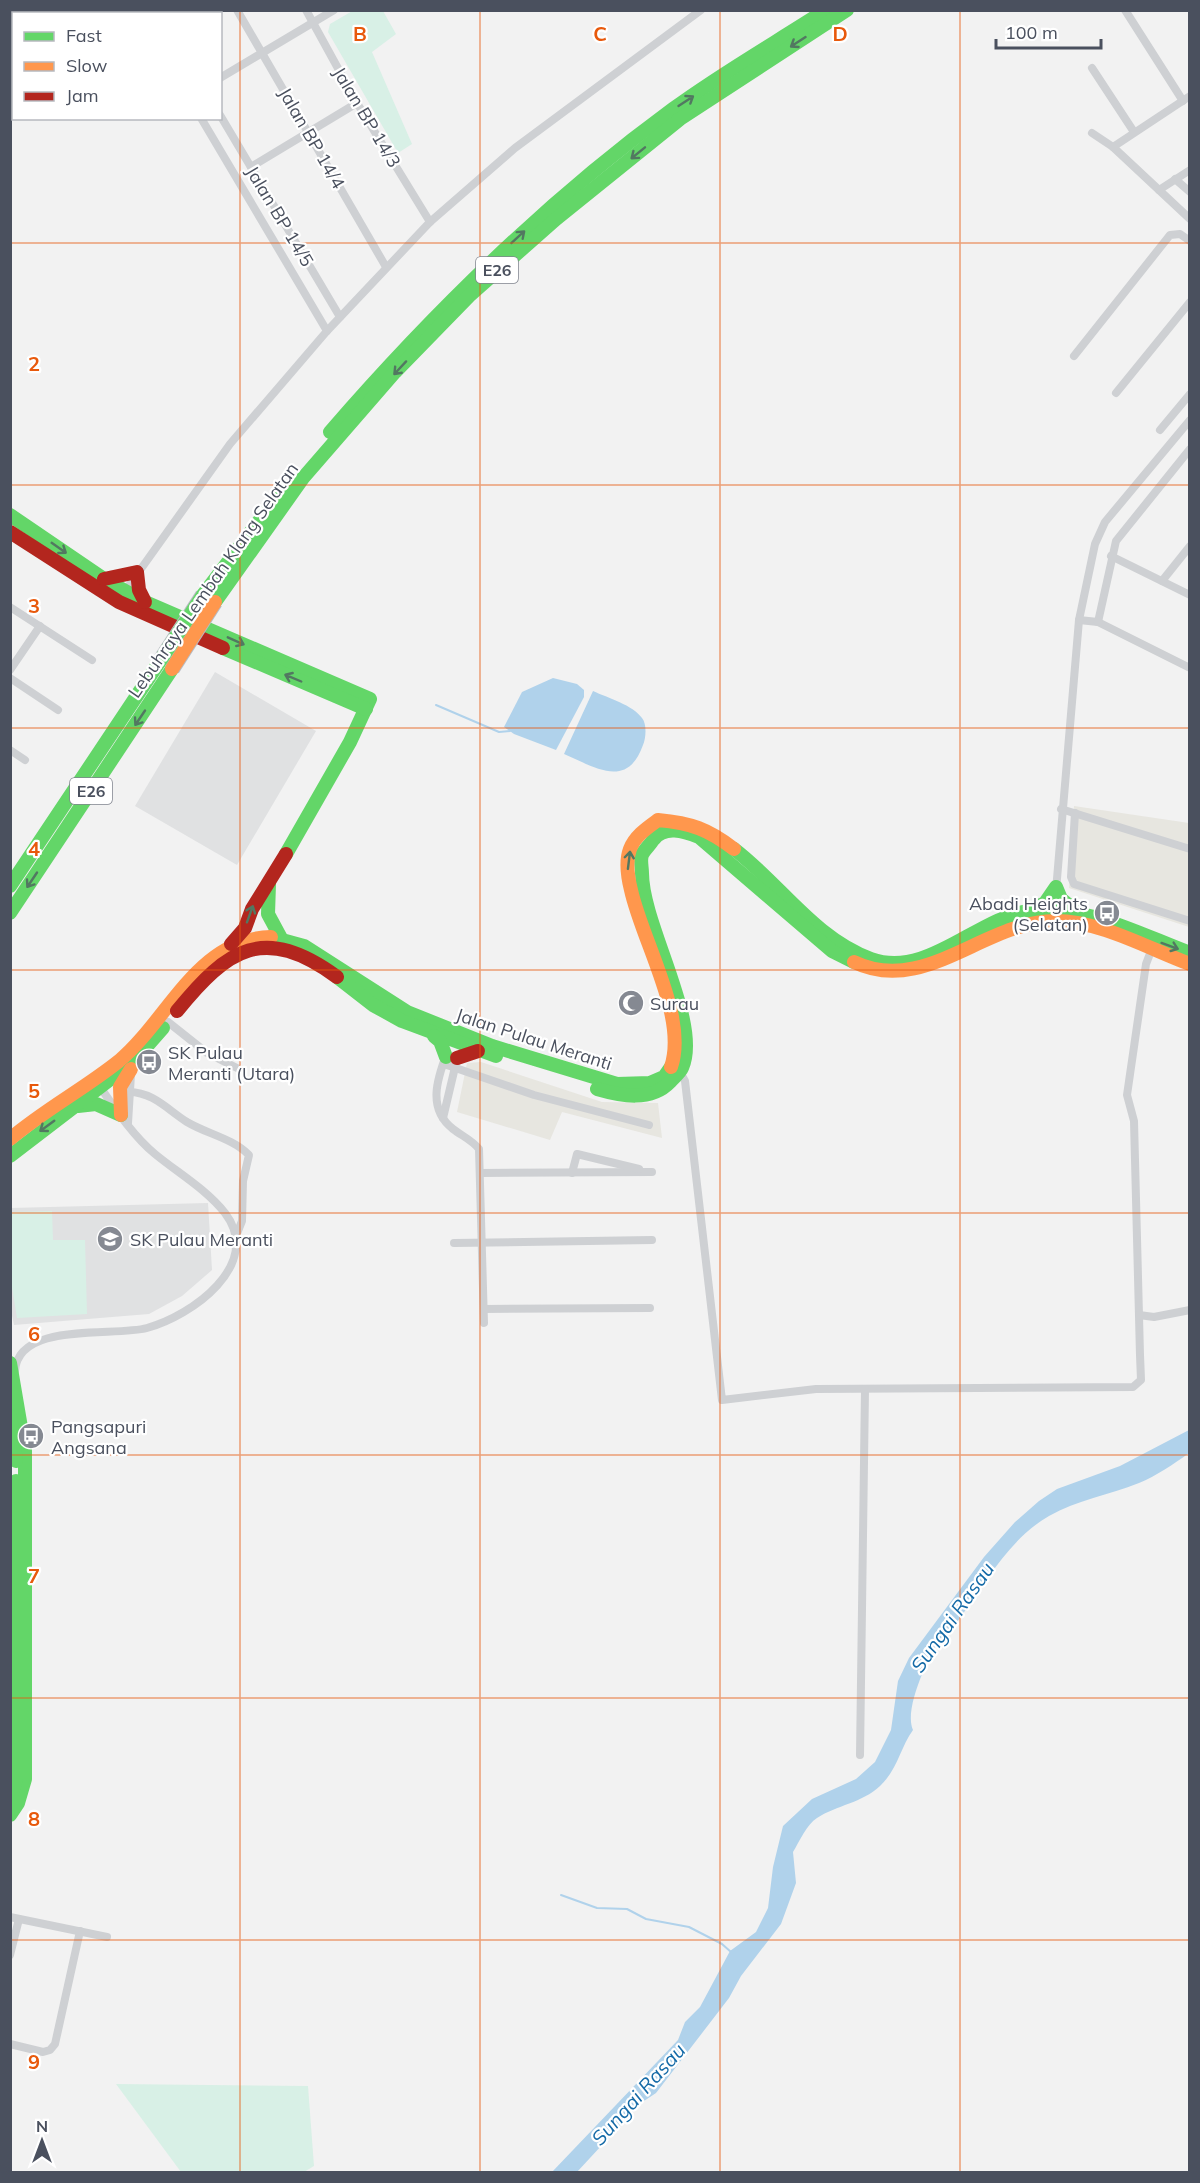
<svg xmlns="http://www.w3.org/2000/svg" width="1200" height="2183" font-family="Mulish,sans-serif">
	<rect width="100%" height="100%" fill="#f2f2f2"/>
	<g fill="#e7e6e0">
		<polygon points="1074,806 1189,823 1189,927 1069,888"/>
		<polygon points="481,1062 602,1102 658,1103 662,1138 562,1112 550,1140 457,1112 467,1063"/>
	</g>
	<g fill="#e0e1e2">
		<polygon points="215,672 316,731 237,865 135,806"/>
		<polygon points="208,1203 212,1270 182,1296 149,1314 14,1325 10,1306 10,1208"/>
	</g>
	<g fill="#d8f0e6">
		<polygon points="354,10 383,11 396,34 372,52 412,144 398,153 328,32 330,24"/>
		<polygon points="52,1211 53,1240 85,1240 87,1314 17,1318 11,1281 11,1212"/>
		<polygon points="116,2084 308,2086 314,2166 304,2172 181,2172"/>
	</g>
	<g fill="#b0d2eb">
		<polygon points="553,678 577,684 584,690 584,697 556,750 514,734 504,727 522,692"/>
		<path d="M593,691c15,7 40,14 49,27 5,6 4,20 1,27 -16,45 -48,22 -79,9z"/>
		<path d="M1189,1430v23c-15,11 -33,23 -50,30 -30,12 -62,17 -90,33 -40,23 -63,66 -89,102 -4,6 -11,11 -16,16 -14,18 -41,75 -31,96 -13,18 -15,39 -33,56 -18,17 -43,19 -63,32 -10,6 -18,24 -24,34l3,31 -15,41 -40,52 -12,22 -73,95 -15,10 -64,69h-25l126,-132 7,-18 15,-15 30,-56 26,-19 12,-24 5,-41 10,-41 29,-27 44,-20 19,-17 16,-32 7,-49 11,-23 75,-101 31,-35 24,-21 18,-12 63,-23z"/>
	</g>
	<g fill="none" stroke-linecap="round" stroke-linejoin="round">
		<g stroke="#b0d2eb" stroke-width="2">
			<polyline points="436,705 499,732 510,731"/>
			<polyline points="561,1895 597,1908 627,1909 646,1919 689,1927 722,1944 731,1952"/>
		</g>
		<g stroke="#ced0d3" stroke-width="8">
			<polyline points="138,10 139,14"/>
			<polyline points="159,10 161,14"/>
			<polyline points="237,10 386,267"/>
			<polyline points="306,10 357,103 430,222"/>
			<polyline points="1125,10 1183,101"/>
			<polyline points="1092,68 1134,132"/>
			<polyline points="220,78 334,10"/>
			<polyline points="220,115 340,317"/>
			<polyline points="201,118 327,331 430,222 515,148 701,10"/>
			<polyline points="1092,133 1113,147 1190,219"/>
			<polyline points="1113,147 1190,96"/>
			<polyline points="251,167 357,103"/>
			<polyline points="1175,179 1190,192"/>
			<polyline points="1159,190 1190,170"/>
			<polyline points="1074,356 1170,235 1180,234 1190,241"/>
			<polyline points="1116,393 1190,302"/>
			<polyline points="1160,430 1190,394"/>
			<polyline points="1111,556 1190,595"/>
			<polyline points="1162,581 1190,546"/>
			<polyline points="123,594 230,444 327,331"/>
			<polyline points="10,607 92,660"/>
			<polyline points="1079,620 1098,622 1190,668"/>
			<polyline points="1098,622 1116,541 1190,449"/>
			<polyline points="10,670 40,626"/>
			<polyline points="10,678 58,710"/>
			<polyline points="10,750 25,760"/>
			<polyline points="1061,809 1190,849"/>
			<polyline points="1075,813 1071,877 1074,884 1190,921"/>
			<polyline points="1054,914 1079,620 1095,544 1105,522 1190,420"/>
			<polyline points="168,1022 207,1053 237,1068"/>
			<path d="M447,1053c-10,26 -20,56 6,76 9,7 19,11 26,20l5,174"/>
			<polyline points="444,1064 534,1095 649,1125"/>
			<polyline points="680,1072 685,1081 722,1400 816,1389 1133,1387 1141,1380 1140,1355 1134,1121 1127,1095 1146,964 1151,951"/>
			<path d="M129,1092c24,0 39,18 58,30 20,12 45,16 62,33l-6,26 -1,40 -6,15"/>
			<polyline points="443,1118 456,1063"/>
			<polyline points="128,1123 131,1074"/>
			<polyline points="481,1173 652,1172"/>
			<polyline points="572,1173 577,1154 639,1169"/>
			<polyline points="454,1243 652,1240"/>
			<polyline points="484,1309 650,1308"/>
			<polyline points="1139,1315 1154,1317 1190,1310"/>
			<path d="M15,1371c3,-50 99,-34 132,-43 44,-12 117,-63 78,-115 -19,-24 -47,-40 -70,-59 -22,-18 -41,-47 -57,-70"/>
			<polyline points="860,1755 865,1389"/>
			<polyline points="10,1917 107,1937"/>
			<polyline points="10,1955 19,1919"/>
			<polyline points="10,2044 43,2052 50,2050 55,2044 80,1931"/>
		</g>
		<g stroke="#63d668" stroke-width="14">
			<path d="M330,432c103,-119 216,-230 343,-323 49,-36 102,-66 153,-99"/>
			<polyline points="10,515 104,579 145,602 370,699 350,742 286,854"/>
			<polyline points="203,595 284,488"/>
			<polyline points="215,602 303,478 395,372 469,296 556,219 680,119 847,10"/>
			<polyline points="223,648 366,709"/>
			<path d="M734,849c47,36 80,89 137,110 57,20 105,-41 158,-48 56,-7 110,23 161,42"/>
			<polyline points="269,884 268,914 282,940"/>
			<polyline points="10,886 160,661"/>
			<polyline points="1031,910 1045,903 1056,887 1061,899 1077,912"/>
			<polyline points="10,913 172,669"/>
			<polyline points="271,937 304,946 407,1012 492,1046 617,1084 650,1083 664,1077 671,1067"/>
			<polyline points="337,977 373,1005 402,1021 496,1056"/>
			<polyline points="434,1036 440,1041 446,1057"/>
			<path d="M597,1089c24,7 54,13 73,-7 3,-4 10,-9 12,-14 20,-45 -40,-143 -40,-195 0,-5 -2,-13 0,-18 2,-5 8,-10 11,-15 11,-15 31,-9 46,-3l133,114 22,11"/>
			<polyline points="78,1106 96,1104 121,1115"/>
			<polyline points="10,1156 134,1061 163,1028"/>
			<polyline points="10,1363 25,1451 25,1779 18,1803 10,1815"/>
			<polyline points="10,1416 16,1461"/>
			<polyline points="11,1797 16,1779 16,1481"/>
		</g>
		<g stroke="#ff974d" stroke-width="14">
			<path d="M854,962c70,34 131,-41 201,-41 46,0 92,27 135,43"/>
			<path d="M671,1067c17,-50 -29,-126 -40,-177 -3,-12 -6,-28 -1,-41 5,-13 17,-21 28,-29 33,3 50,9 76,29"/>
			<polyline points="121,1115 120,1087 131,1069"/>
			<path d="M10,1139c34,-29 74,-50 109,-78 50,-42 78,-122 152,-124"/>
		</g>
		<g stroke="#b3261e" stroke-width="14">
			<polyline points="10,532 119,602 223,648"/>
			<polyline points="104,579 137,572 139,590 145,602"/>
			<polyline points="231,944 245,928 252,909 286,854"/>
			<path d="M177,1011c51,-63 87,-87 160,-34"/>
			<polyline points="457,1058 478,1051"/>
		</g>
		<g stroke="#b7bac1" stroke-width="16" stroke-linecap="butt">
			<polyline id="fast-bridge" points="160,661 203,595"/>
		</g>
		<g stroke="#b7bac1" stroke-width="16" stroke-linecap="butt">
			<polyline id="slow-bridge" points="172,669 215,602"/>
		</g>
		<use href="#fast-bridge" stroke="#63d668" stroke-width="14"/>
		<use href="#slow-bridge" stroke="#ff974d" stroke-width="14"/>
	</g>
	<defs><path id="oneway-shaft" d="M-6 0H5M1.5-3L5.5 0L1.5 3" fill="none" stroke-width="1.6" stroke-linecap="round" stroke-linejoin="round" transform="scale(1.5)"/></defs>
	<g stroke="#527861">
		<use href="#oneway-shaft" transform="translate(798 42) rotate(147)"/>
		<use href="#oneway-shaft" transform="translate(686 101) rotate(-33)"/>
		<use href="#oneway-shaft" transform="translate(638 153) rotate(141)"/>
		<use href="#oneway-shaft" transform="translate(518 237) rotate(-42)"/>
		<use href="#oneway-shaft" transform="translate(400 368) rotate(133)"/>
		<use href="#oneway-shaft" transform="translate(59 548) rotate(35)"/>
		<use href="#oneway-shaft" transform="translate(236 641) rotate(24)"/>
		<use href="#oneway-shaft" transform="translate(293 678) rotate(-157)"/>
		<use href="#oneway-shaft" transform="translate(140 718) rotate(124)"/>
		<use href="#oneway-shaft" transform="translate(629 860) rotate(-83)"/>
		<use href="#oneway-shaft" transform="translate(32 880) rotate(124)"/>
		<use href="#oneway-shaft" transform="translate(250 914) rotate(-70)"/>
		<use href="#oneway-shaft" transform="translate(1170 946) rotate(20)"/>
		<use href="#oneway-shaft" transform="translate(47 1126) rotate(144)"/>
	</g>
	<path fill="none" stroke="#e8590c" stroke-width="1.5" stroke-opacity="0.55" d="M240,10v2162M480,10v2162M720,10v2162M960,10v2162M10,243h1180M10,485h1180M10,728h1180M10,970h1180M10,1213h1180M10,1455h1180M10,1698h1180M10,1940h1180"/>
	<defs>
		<g id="bus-disc" transform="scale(1.35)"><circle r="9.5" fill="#858992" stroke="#fff"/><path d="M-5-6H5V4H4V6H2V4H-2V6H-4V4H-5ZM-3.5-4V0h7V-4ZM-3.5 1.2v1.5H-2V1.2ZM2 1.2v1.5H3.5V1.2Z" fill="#fff"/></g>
		<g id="mosque-disc" transform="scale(1.35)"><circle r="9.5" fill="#858992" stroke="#fff"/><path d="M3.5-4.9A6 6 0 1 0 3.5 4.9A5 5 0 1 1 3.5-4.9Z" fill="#fff"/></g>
		<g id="school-disc" transform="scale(1.35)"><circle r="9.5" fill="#858992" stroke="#fff"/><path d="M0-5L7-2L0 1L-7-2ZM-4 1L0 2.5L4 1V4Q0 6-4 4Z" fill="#fff"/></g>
	</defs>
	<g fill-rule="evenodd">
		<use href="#bus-disc" x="1107" y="913"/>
		<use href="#mosque-disc" x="631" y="1003"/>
		<use href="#bus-disc" x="149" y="1062"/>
		<use href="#school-disc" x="110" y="1239"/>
		<use href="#bus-disc" x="31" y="1436"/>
	</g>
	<g text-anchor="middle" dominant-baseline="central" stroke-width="4.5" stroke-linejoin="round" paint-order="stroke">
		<g fill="#fff" stroke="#80848e" stroke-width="1.5">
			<rect x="476" y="257" width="42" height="26" rx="4.5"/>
			<rect x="70" y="778" width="42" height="26" rx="4.5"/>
		</g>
		<g font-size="16" font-weight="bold" fill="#4a505e">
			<text x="497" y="270">E26</text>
			<text x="91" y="791">E26</text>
		</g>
		<g font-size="18" fill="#4a505e" stroke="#fff">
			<text transform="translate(367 117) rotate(59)">Jalan BP 14/3</text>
			<text transform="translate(312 138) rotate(60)">Jalan BP 14/4</text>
			<text transform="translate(280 216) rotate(59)">Jalan BP 14/5</text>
			<text transform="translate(213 580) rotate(-55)">Lebuhraya Lembah Klang Selatan</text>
			<text transform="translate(534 1039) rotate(18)">Jalan Pulau Meranti</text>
		</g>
		<g font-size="18" fill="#4a505e" stroke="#fff" text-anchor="start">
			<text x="1088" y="903" text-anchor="end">Abadi Heights<tspan x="1088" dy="21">(Selatan)</tspan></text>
			<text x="650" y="1003">Surau</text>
			<text x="168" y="1052">SK Pulau<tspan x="168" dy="21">Meranti (Utara)</tspan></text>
			<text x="130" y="1239">SK Pulau Meranti</text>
			<text x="51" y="1426">Pangsapuri<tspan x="51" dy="21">Angsana</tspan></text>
		</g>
		<g font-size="20" font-style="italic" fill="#146aa7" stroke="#fff">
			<text transform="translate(952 1617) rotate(-55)">Sungai Rasau</text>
			<text transform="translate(638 2094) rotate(-48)">Sungai Rasau</text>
		</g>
	</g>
	<g font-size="20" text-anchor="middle" font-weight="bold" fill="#e8590c" stroke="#fff" stroke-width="4.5" stroke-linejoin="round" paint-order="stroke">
		<text x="360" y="41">B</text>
		<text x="600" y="41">C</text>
		<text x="840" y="41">D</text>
		<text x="34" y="371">2</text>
		<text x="34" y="613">3</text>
		<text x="34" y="856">4</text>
		<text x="34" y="1098">5</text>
		<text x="34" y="1341">6</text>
		<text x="34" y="1583">7</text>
		<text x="34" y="1826">8</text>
		<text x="34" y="2069">9</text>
	</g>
	<rect width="1200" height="2183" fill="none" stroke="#4a505e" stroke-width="24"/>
	<rect x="12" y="12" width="210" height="108" fill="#ffffff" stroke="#b7b9bf" stroke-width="1.5"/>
	<rect x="24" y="32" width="30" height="9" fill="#63d668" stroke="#b7b9bf" stroke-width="1.5"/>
	<text x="66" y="42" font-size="18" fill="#4a505e">Fast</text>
	<rect x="24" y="62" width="30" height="9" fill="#ff974d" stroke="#b7b9bf" stroke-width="1.5"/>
	<text x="66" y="72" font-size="18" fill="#4a505e">Slow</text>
	<rect x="24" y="92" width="30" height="9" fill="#b3261e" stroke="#b7b9bf" stroke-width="1.5"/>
	<text x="66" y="102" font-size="18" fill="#4a505e">Jam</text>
	<g transform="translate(42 2141)" stroke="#ffffff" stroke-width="4.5" paint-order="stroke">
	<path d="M0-4.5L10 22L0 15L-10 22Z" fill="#4a505e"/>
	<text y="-9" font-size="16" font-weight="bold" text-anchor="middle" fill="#4a505e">N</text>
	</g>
	<path d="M996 39v9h105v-9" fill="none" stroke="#4a505e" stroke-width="3"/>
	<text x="1005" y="39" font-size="18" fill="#4a505e" stroke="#ffffff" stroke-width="4.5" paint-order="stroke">100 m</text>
</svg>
